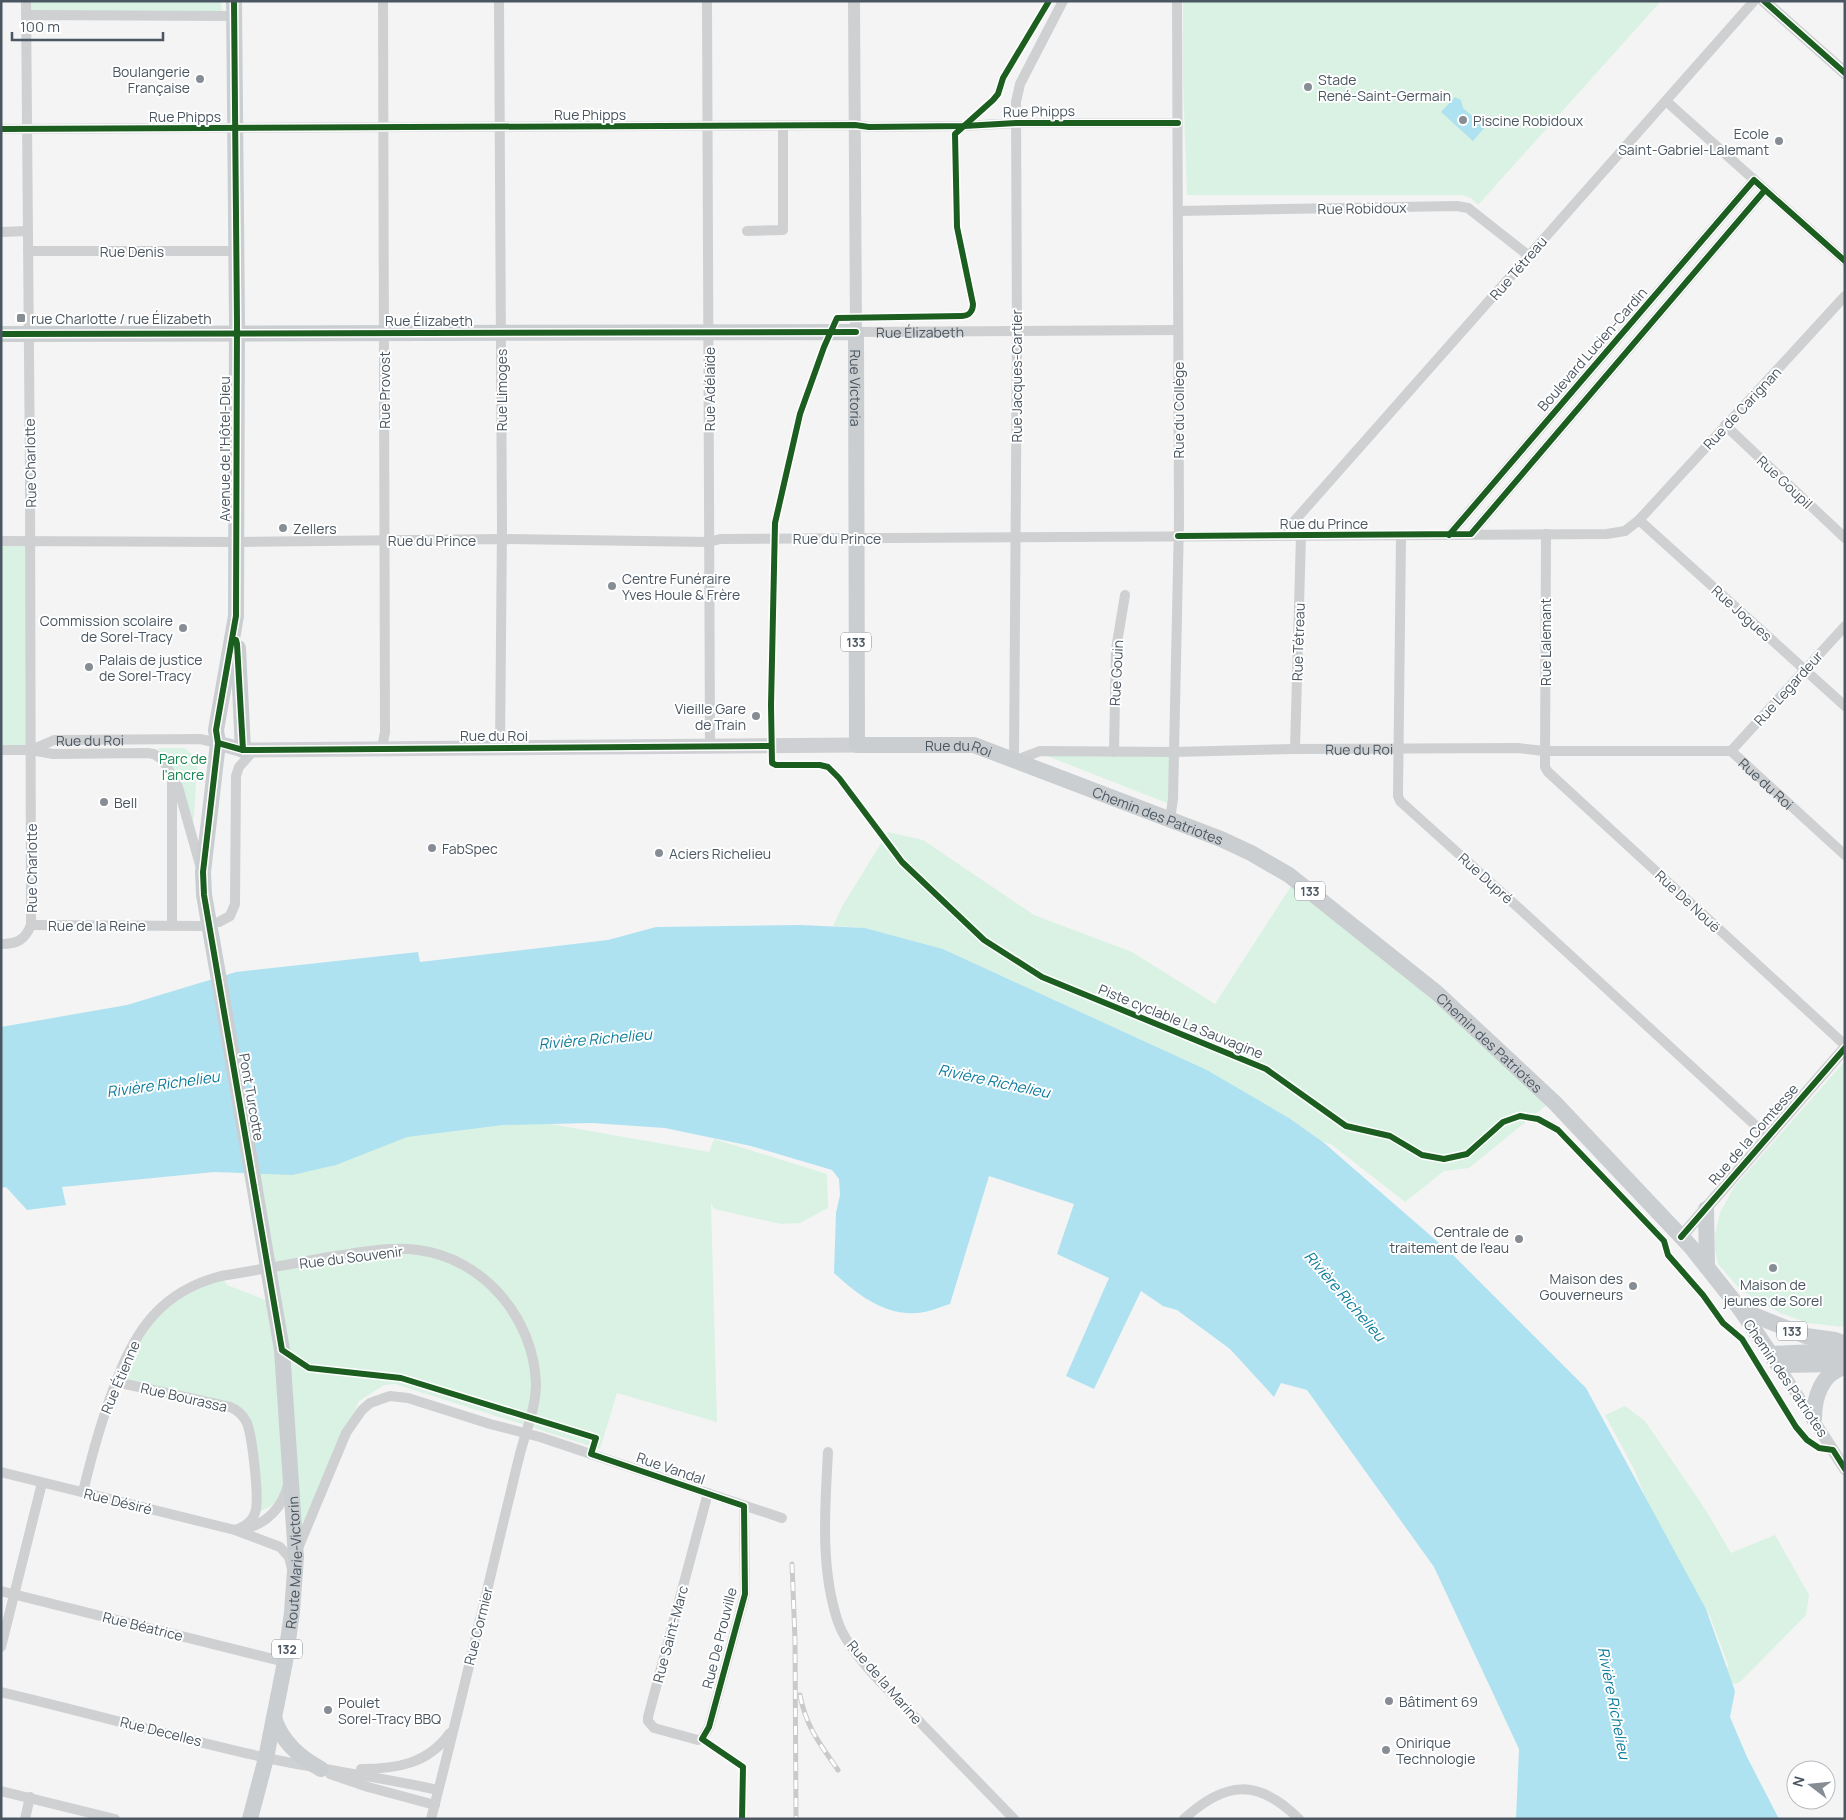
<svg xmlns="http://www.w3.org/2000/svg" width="1846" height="1820" font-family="Manrope,sans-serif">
	<rect width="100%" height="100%" fill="#f4f4f4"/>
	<g fill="#d9f2e3">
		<polygon points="23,1 221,1 222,11 23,18"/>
		<polygon points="1183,1 1661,1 1478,205 1471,198 1462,195 1187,195 1183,82"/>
		<rect x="1" y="541" width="26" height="209"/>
		<polygon points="158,748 184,748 198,759 192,839 166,762"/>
		<polygon points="1042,754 1172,754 1172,805"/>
		<polygon points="888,832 923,840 1034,915 1132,952 1215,1004 1295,880 1437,993 1549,1103 1469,1168 1444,1171 1405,1202 1331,1144 1323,1142 1289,1118 1207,1070 943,949 865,928 833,926 843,905"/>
		<polygon points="1845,1061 1845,1327 1808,1323 1780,1313 1752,1297 1737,1286 1718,1264 1715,1250 1715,1234 1720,1213 1734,1187"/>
		<path d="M505,1116l204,36 5,-13 113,35 1,34 -28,15 -19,1 -67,-15 -3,-6 6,219 -100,-29 -17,56 -205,-65 -11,1 -25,16 -58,137 -11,-66c-9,20 -10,35 -34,40l1,-14 -15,-83 -126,-33 4,-13 48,-67 53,-26 6,9 46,18 -16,-141z"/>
		<polygon points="1625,1406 1645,1421 1705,1509 1731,1553 1775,1535 1809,1595 1806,1615 1740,1682 1723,1687 1728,1665 1710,1616 1657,1527 1634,1469 1605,1415"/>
	</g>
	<g fill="#aee2f0">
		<polygon points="1455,97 1461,100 1463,108 1485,127 1473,141 1441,112"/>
		<path d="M800,925l65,3 78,21 264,121 82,48 34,24 131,114 132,132 120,221 29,82 -5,26 17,40 32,62h-263l3,-70 -85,-182 -127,-177 -26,-7 -7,14 -44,-48 -53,-39 -14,-4 -22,-15 -47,98 -28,-13 43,-98 -52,-24 17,-50 -85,-28 -39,128c-11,3 -23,9 -34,9 -33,2 -59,-19 -82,-40l2,-60 4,-18 -1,-16 -7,-9 -81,-24 -86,-18 -73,-5 -89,2 -96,12 -71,28 -44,10 -78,-3 -152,15 4,18 -39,5 -21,-23 -5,1v-161l126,-22 109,-33 182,-20 2,10 188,-22 48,-13z"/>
	</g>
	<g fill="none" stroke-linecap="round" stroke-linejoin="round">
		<g stroke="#ced0d2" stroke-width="10">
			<polyline points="499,1 502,527 500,748"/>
			<polyline points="707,1 710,746"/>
			<path id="s1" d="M1063,1l-43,83 -4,18 1,230 -3,429 26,-10 134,1 121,-3 223,-1 26,3h187l114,104"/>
			<polyline points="26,15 234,16"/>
			<polyline points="1666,101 1845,261"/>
			<polyline points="1,129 855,125 869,127 964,126 1016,123 1178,123"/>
			<polyline points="1178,211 1457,206 1468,208 1529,256"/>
			<polyline points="747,231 783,230 783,126"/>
			<polyline points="1,232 28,231"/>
			<polyline points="28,251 237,251"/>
			<path id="s2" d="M856,332l322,-2"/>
			<polyline points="1725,425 1845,538"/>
			<polyline points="1639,520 1845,706"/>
			<polyline points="1471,534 1765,190"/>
			<polyline points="1546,534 1545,767 1548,772 1845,1045"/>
			<polyline points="1282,535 1754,1"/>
			<polyline points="1401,535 1398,796 1400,801 1521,910 1767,1136"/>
			<polyline points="1449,535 1754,180"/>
			<polyline points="1,541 236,542 501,539 709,542 720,539 1607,534 1625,531 1639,520 1845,296"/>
			<polyline points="382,748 385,732 383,1"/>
			<polyline points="1295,749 1301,535"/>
			<polyline points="1,750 31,750 53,754 147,753 154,754 163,760 178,787 200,865"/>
			<path id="s3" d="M31,750l23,-10 146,-1 18,4"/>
			<polyline points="1731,751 1845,626"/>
			<polyline points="1114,752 1116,649 1125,595"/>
			<polyline points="172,777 172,925"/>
			<polyline points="1170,819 1173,799 1179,522 1177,1"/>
			<polyline points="219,922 230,916 235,904 236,776 239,767 254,750"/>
			<polyline points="31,925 201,926"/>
			<path d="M1,944c16,0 24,-4 30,-19l-1,-451 -4,-473"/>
			<path d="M116,1382l114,25c8,3 13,8 17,16 5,13 13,77 8,90 -3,9 -10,13 -20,17"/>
			<path d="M828,1452c-3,55 -8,117 10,170 11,32 54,72 78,96 33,34 65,67 98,101"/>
			<polyline points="1,1472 235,1530 280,1547 289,1557 292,1569"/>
			<path d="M83,1492c9,-38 19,-74 33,-110 20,-54 47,-91 105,-106 36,-6 72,-12 108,-19 29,-4 60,-11 89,-7 65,8 116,68 118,134 0,22 -9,44 -15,66 -5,18 -9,38 -14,57 -25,104 -49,208 -76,312"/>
			<polyline points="708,1493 648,1717 648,1721 654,1728 698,1740 702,1739 709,1727 745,1594 744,1506"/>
			<path d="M243,1529c23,-4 41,-23 45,-45"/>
			<polyline points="299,1546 346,1433 362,1410 370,1403 390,1396 408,1398 490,1424 540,1437 782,1518"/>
			<polyline points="1,1591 285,1662"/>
			<polyline points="1,1647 42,1483"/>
			<path d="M1,1692c89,21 177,46 266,66 56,12 114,19 171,32"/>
			<path d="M361,1769c35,0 67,-5 89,-36"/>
			<polyline points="330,1774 368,1787 435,1805"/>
			<polyline points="1,1791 115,1819"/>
			<polyline points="25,1819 30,1797"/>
			<path d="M1184,1819c41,-38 74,-41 115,0"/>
		</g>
		<g stroke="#ced0d2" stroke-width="12">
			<polyline points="854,1 856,332"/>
			<polyline points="1764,1 1845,73"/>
			<polyline points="1681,1237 1845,1048"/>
			<polyline points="1778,1365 1845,1469"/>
		</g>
		<polyline stroke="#ced0d4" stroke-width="15" points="218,743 243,750 857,745"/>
		<g stroke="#caced1" stroke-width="16">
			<path id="s4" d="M1,334l855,-2 1,413h117l247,94 30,14 38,22 148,118 118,110 136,144 50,63 37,55 67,-1"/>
			<polyline points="238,648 243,750"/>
			<polyline points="204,895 203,872 218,743 216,730 236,616 237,322 234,1"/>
			<polyline points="219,980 253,1178"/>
			<polyline points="1706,1209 1707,1267"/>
			<polyline points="1741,1310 1806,1336 1835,1340 1845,1344"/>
			<polyline points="1771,1354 1835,1351 1845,1347"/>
			<path d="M1814,1419c0,-21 7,-46 31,-52"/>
			<path d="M274,1718c8,24 25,39 47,51"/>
			<path id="s5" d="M250,1819l16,-61 19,-96 7,-50 4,-55 -14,-207 -8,-47"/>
		</g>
		<g stroke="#c9cacc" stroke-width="5">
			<g id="rail">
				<polyline points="792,1564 795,1640 796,1819"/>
				<path d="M800,1695c6,32 20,49 38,75"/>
			</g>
		</g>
		<use href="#rail" stroke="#fff" stroke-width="3" stroke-dasharray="9" stroke-linecap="butt"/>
		<g stroke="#caced1" stroke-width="16">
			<polyline points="204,895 219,980"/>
			<polyline points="253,1178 274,1303"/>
		</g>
		<g stroke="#fff" stroke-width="9">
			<g id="cycleway">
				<polyline points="234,1 237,322 236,616 216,730 218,743 203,872 204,895 282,1350 309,1368 401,1378 596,1438 591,1454 744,1506 745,1594 709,1727 702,1739 743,1767 742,1819"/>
				<path d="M1049,1l-46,77 -5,16 -5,6 -38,34 2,93 16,77c0,7 -4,12 -11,12l-125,2 -13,29 -24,67 -25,109 -4,182 1,58 4,2h44l8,2 11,11 63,84 82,78 58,37 224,92 80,57 44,10 32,19 22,4 23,-5 36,-32 17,-6 18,3 20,11 106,111 4,14 35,40 20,28 19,16 54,88 11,13 12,8 14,2 12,19"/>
				<polyline points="1764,1 1845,73"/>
				<polyline points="1,129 855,125 869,127 964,126 1016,123 1178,123"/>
				<polyline points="1,334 856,332"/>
				<polyline points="1449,535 1754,180 1845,261"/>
				<polyline points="1178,536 1471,534 1765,190"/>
				<polyline points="236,640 237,644 243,750"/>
				<polyline points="218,743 243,750 771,746"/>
				<polyline points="1681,1237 1845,1048"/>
			</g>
		</g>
		<use href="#cycleway" stroke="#1b5e20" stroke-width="6"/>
	</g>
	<g fill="#868d94" stroke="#fff" stroke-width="2">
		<circle cx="200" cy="79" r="5"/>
		<circle cx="1308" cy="87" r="5"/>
		<circle cx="1463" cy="120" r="5"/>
		<circle cx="1779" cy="141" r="5"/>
		<rect x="16" y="313" width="10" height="10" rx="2.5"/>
		<circle cx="283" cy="528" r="5"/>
		<circle cx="612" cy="586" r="5"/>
		<circle cx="183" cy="628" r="5"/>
		<circle cx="89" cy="667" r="5"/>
		<circle cx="756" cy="716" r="5"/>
		<circle cx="104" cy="802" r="5"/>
		<circle cx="432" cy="848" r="5"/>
		<circle cx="659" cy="853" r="5"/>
		<circle cx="1519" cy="1239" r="5"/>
		<circle cx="1773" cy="1268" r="5"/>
		<circle cx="1633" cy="1286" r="5"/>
		<circle cx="1389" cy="1701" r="5"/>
		<circle cx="328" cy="1710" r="5"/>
		<circle cx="1386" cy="1750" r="5"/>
	</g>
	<g text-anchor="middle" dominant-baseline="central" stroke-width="4" stroke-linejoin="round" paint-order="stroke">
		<g fill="#fff" stroke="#808990" stroke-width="1">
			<rect x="841" y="632.5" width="30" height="19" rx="4"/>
			<rect x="1295" y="881.5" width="30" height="19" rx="4"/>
			<rect x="1777" y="1321.5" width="30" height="19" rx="4"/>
			<rect x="272" y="1639.5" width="30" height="19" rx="4"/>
		</g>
		<g font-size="12" font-weight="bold" fill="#4a5661">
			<text x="856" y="642">133</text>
			<text x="1310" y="891">133</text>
			<text x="1792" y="1331">133</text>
			<text x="287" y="1649">132</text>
		</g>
		<g font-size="14" fill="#4a5661" stroke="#fff" text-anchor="start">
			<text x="190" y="71" text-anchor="end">Boulangerie<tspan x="190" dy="16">Française</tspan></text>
			<text x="1318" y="79">Stade<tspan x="1318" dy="16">René-Saint-Germain</tspan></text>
			<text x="1473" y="120">Piscine Robidoux</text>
			<text x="1769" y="133" text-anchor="end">Ecole<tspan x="1769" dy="16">Saint-Gabriel-Lalemant</tspan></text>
			<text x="31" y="318">rue Charlotte / rue Élizabeth</text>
			<text x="293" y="528">Zellers</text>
			<text x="622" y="578">Centre Funéraire<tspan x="622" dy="16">Yves Houle &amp; Frère</tspan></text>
			<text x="173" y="620" text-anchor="end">Commission scolaire<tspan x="173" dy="16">de Sorel-Tracy</tspan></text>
			<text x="99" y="659">Palais de justice<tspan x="99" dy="16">de Sorel-Tracy</tspan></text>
			<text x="746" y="708" text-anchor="end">Vieille Gare<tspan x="746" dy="16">de Train</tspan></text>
			<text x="114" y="802">Bell</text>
			<text x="442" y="848">FabSpec</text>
			<text x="669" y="853">Aciers Richelieu</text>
			<text x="1509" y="1231" text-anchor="end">Centrale de<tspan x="1509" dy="16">traitement de l'eau</tspan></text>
			<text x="1623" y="1278" text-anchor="end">Maison des<tspan x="1623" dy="16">Gouverneurs</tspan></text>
			<text x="1773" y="1284" text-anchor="middle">Maison de<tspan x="1773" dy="16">jeunes de Sorel</tspan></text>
			<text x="1399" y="1701">Bâtiment 69</text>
			<text x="338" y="1702">Poulet<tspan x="338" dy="16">Sorel-Tracy BBQ</tspan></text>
			<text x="1396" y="1742">Onirique<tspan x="1396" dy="16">Technologie</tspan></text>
		</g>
		<g font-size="14" fill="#4a5661" stroke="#fff">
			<text transform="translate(1039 111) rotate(-1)">Rue Phipps</text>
			<text x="590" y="114">Rue Phipps</text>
			<text x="185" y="116">Rue Phipps</text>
			<text transform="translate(1362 208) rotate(-1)">Rue Robidoux</text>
			<text x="132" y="251">Rue Denis</text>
			<text transform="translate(1518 268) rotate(-49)">Rue Tétreau</text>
			<text x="429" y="320">Rue Élizabeth</text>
			<text stroke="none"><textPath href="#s2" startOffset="64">Rue Élizabeth</textPath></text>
			<text transform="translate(1592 349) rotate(-49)">Boulevard Lucien-Cardin</text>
			<text transform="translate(1016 376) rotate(-90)">Rue Jacques-Cartier</text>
			<text stroke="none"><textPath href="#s4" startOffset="911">Rue Victoria</textPath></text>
			<text transform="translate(709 389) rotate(-90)">Rue Adélaïde</text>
			<text transform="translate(384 390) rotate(-90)">Rue Provost</text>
			<text transform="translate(501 390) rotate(-90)">Rue Limoges</text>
			<text transform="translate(1742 408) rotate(-47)">Rue de Carignan</text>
			<text transform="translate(1178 410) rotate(-90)">Rue du Collège</text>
			<text transform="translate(224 449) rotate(-90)">Avenue de l'Hôtel-Dieu</text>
			<text transform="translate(30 463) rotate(-91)">Rue Charlotte</text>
			<text transform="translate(1785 482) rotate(43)">Rue Goupil</text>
			<text x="1324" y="523">Rue du Prince</text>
			<text x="837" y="538">Rue du Prince</text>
			<text x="432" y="540">Rue du Prince</text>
			<text transform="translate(1742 613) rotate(42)">Rue Jogues</text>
			<text transform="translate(1298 642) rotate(-88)">Rue Tétreau</text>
			<text transform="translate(1545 642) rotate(-90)">Rue Lalemant</text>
			<text transform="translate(1116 673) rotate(-87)">Rue Gouin</text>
			<text transform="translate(1788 688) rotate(-48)">Rue Legardeur</text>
			<text x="494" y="735">Rue du Roi</text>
			<text stroke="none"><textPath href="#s3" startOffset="61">Rue du Roi</textPath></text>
			<text stroke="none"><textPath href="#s1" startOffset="1118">Rue du Roi</textPath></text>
			<text stroke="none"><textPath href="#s4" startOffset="1370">Rue du Roi</textPath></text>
			<text stroke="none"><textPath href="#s1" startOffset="1538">Rue du Roi</textPath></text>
			<text stroke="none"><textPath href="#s4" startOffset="1582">Chemin des Patriotes</textPath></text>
			<text transform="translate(31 868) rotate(-90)">Rue Charlotte</text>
			<text transform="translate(1486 878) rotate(42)">Rue Dupré</text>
			<text transform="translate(1688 901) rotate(43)">Rue De Nouë</text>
			<text x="97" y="925">Rue de la Reine</text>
			<text transform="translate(1181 1021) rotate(22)">Piste cyclable La Sauvagine</text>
			<text stroke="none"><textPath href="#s4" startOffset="1988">Chemin des Patriotes</textPath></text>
			<text transform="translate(252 1097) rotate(80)">Pont Turcotte</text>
			<text transform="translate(1753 1134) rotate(-49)">Rue de la Comtesse</text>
			<text transform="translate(351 1257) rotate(-7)">Rue du Souvenir</text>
			<text transform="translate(120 1377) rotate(-67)">Rue Étienne</text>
			<text transform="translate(1786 1378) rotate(56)">Chemin des Patriotes</text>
			<text transform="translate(184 1397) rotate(13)">Rue Bourassa</text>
			<text transform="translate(671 1468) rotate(19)">Rue Vandal</text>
			<text transform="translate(118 1501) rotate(14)">Rue Désiré</text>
			<text stroke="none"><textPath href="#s5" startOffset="261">Route Marie-Victorin</textPath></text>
			<text transform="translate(143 1626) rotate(14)">Rue Béatrice</text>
			<text transform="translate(478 1626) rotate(-76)">Rue Cormier</text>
			<text transform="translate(670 1634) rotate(-75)">Rue Saint-Marc</text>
			<text transform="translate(719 1638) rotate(-76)">Rue De Prouville</text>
			<text transform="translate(885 1682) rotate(49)">Rue de la Marine</text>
			<text transform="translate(161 1731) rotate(14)">Rue Decelles</text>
		</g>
		<g font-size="14" fill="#17864f" stroke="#fff">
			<text x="183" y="758">Parc de<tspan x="183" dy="16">l'ancre</tspan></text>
		</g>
		<g font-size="15" font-style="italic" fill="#0c7c9b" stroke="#fff">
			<text transform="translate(595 1039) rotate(-5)">Rivière Richelieu</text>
			<text transform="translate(994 1081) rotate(12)">Rivière Richelieu</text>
			<text transform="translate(163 1084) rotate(-8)">Rivière Richelieu</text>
			<text transform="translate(1345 1296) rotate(49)">Rivière Richelieu</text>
			<text transform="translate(1614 1703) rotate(79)">Rivière Richelieu</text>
		</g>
	</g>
	<rect width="1846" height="1820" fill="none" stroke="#4a5661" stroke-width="5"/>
	<g transform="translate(1811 1785) rotate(286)"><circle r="24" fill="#ffffff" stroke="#b7bbc0"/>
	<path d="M0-4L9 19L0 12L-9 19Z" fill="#868d94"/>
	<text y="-8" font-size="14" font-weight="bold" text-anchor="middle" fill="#4a5661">N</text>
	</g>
	<path d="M12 32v8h151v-8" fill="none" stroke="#4a5661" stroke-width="2.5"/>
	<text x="20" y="32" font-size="15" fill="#4a5661" stroke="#ffffff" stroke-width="4" paint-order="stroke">100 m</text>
</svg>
